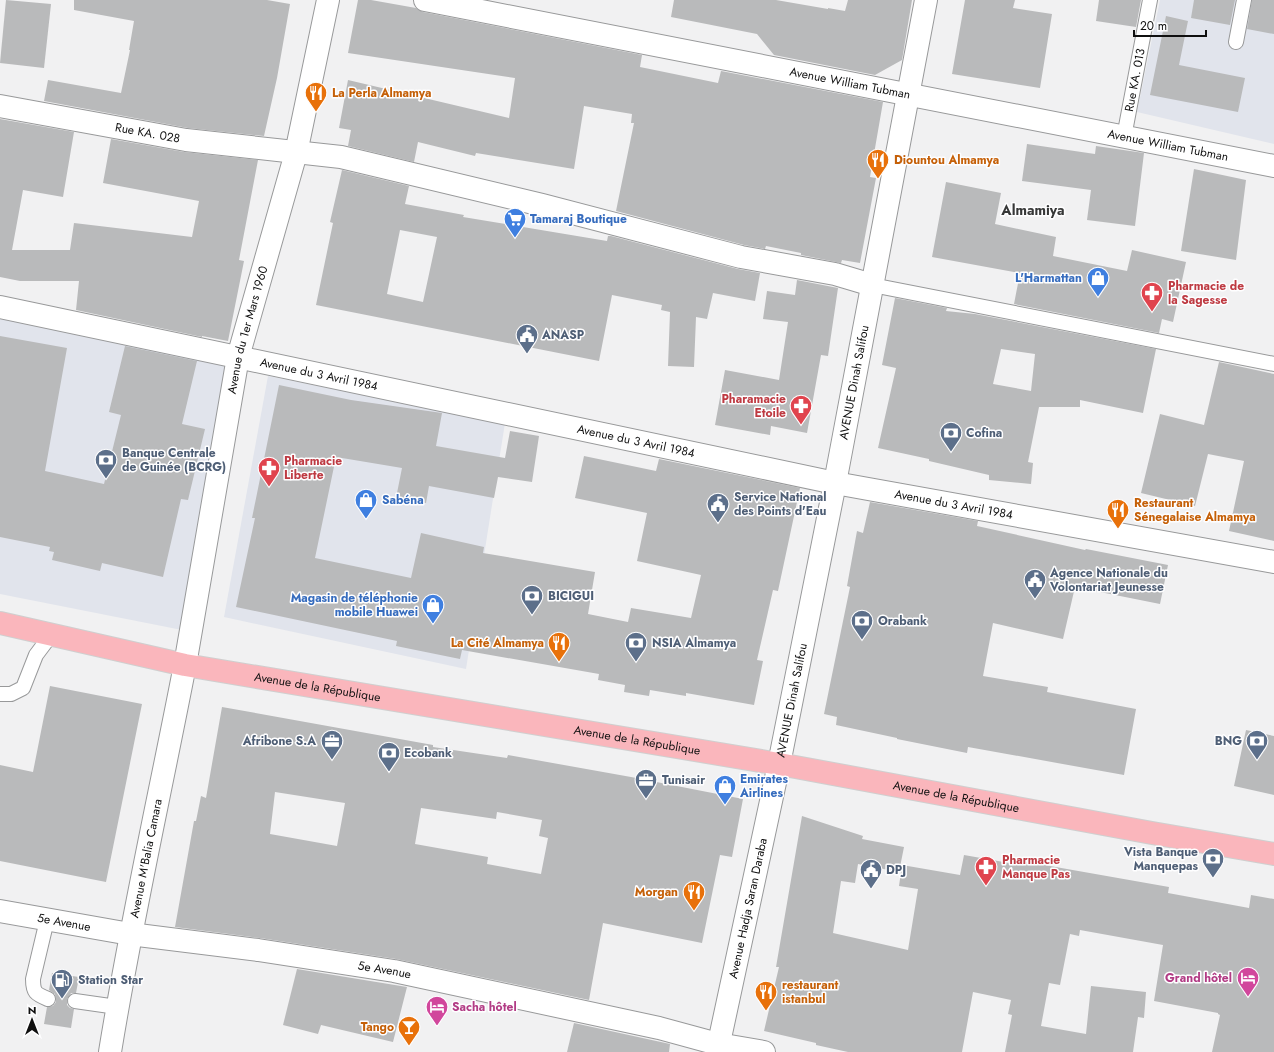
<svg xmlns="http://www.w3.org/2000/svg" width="1274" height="1052" font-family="Jost,sans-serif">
	<rect width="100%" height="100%" fill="#f1f1f2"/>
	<g fill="#e1e4ec">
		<polygon points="1160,0 1274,0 1274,144 1137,112"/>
		<polygon points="0,318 236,365 182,630 0,594"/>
		<polygon points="268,376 505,423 466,669 224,617"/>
	</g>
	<g fill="#b9babb" fill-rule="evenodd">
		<polygon points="6,0 51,4 44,68 0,63"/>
		<polygon points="74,0 267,0 290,4 277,78 264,136 188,128 44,101 48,80 121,93 130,50 129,50 134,21 74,10"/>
		<polygon points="358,0 371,0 416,8 423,12 642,55 640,67 718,83 721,71 883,102 870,177 876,178 860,263 842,260 841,263 801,255 801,253 766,246 765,249 744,245 616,211 634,123 631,123 632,114 584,106 574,169 476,153 475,156 418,142 414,162 348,146 351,130 339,128 348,80 509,118 515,78 348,53"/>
		<polygon points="674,0 776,0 828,9 828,8 845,11 848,0 912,0 902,60 875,75 774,55 757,34 671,17"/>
		<polygon points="965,0 1015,0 1013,8 1052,14 1040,88 952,74"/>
		<polygon points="1099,0 1141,0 1136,27 1096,21"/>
		<polygon points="1194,0 1235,0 1230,25 1191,18"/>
		<polygon points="1252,0 1274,0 1274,34 1247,29"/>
		<polygon points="1166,16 1188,21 1179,65 1245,78 1238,112 1150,95"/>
		<polygon points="0,119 74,132 63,197 23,190 12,250 70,250 74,223 192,237 199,201 103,183 111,139 184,152 258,160 239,260 244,261 228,341 202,336 202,337 76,310 79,281 20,281 0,277"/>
		<polygon points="1027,144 1095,154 1096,146 1144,153 1135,226 1087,220 1091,190 1022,181"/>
		<polygon points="1194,169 1246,180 1236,260 1181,251"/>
		<path d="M342,170l67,16 -4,18 59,11 -1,2 144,24 1,-5h3l127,33 22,4 -5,28 -42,-8 -6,26 -11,-2 -2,50 -26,-1 2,-54 -9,-2 1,-5 -50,-10 -13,66 -283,-56 17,-82 -3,-1zM400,230l37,7 -14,65 -36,-8z"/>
		<polygon points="946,182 1001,193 995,224 1056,237 1053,256 1127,271 1132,250 1186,262 1173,322 1162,319 1159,333 1014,304 1020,273 932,257"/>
		<polygon points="797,280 838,288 828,356 821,355 807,433 771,426 770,435 715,425 725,370 779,380 788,322 763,319 767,291 795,295"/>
		<path d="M895,298l52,10 -1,3 29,3 181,35 -13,64 -63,-13v7h-41l-11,55 5,1 -2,21 -42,-4v-5l-60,-14v-2l-51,-11 18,-80 -14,-3zM1001,349l34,5 -4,37 -38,-7z"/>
		<polygon points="0,336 67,348 45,471 104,484 121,415 109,412 125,346 197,361 182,424 205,429 188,500 181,499 163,577 102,563 100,571 52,560 54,552 49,551 50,547 0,537"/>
		<polygon points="1219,362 1274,374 1274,541 1229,531 1244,461 1208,454 1195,506 1141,493 1160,414 1204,425"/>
		<polygon points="279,385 351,400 442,413 436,446 505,458 510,431 539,436 532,482 498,477 494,498 429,486 426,503 396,498 402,468 336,457 315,558 411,578 421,533 484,547 483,553 595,572 588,614 628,622 631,608 691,618 701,575 637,561 647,513 575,498 584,456 656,471 659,459 800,488 778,591 773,590 757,660 763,661 754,705 686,693 686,696 650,690 649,696 624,692 625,685 598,680 599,674 462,650 460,659 396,646 397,641 236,607 255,518 252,518"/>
		<polygon points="870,502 978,521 977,526 1085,550 1086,549 1168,565 1160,604 1075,587 1063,639 993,623 983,676 1048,687 1047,692 1136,709 1124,775 968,747 967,753 897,739 897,738 836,725 837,717 824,714 850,587 847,586 857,531 863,533"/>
		<polygon points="50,686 142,704 106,882 0,861 0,765 33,772"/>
		<path d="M222,707l211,38v2l74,11 1,-3 123,22 112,22 -11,58 -12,-2 -18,88 -99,-20 -14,77 -193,-41 -136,-21 -85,-11 19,-106h2l5,-25 5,2zM275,792l70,11 -8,43 -67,-12zM421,808l75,11 1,-7 45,8 -3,16 9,2 -7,36 -54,-10 1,-7 -73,-13z"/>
		<polygon points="1246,730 1274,736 1274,795 1234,786"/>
		<polygon points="802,816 863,836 862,839 904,847 899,872 858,864 855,883 841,881 833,933 908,950 918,889 899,886 902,865 960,875 964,855 1015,864 1016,860 1169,887 1168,893 1249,908 1251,895 1274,899 1274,1052 1212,1052 1220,1015 1218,1014 1218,1013 1154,1001 1163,945 1080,930 1079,936 1070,934 1060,985 1049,983 1041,1026 1086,1034 1091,986 1146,992 1144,1018 1138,1017 1133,1052 1005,1052 1012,1015 1008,1014 1011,1000 973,992 962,1052 848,1052 816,1045 816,1043 764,1031 779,967 776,967"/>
		<polygon points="297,969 407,987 393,1042 321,1025 318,1034 283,1025"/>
		<polygon points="52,973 79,977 76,993 71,993 67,999 67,1005 70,1008 74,1009 71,1028 44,1024 47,1007 53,1006 56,1002 55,994 49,990"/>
		<polygon points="574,1023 670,1044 669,1052 567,1052"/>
	</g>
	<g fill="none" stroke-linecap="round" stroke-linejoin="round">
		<g stroke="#98999a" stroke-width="16">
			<g id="service">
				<polyline points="1236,42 1244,0"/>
				<path id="s1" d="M1124,137l26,-137"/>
				<polyline points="872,285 1274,364"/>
				<polyline points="0,694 11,694 23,688 36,655 51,635"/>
				<path d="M47,920l-14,59c0,14 3,15 15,20"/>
				<polyline points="75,1001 117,1007"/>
			</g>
		</g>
		<g stroke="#98999a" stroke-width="24">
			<g id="minor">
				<path id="s2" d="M425,0l849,166"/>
				<path id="s3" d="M0,106l186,34 155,17 201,48 199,52 94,17 37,11"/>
				<path id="s4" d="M0,307l835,176 439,79"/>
				<path id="s5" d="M185,665l53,-308 58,-204 32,-153"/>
				<path id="s6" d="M779,764l56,-281 91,-483"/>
				<path id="s7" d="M0,911l130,23 128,16 136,21 265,57 59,16 46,8"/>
			</g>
		</g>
		<g stroke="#98999a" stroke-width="24">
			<g id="tertiary">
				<path id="s8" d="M110,1052c21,-130 50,-258 75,-387"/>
			</g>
		</g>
		<g stroke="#98999a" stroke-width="24">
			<g id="secondary">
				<path id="s9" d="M717,1052l62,-288"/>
			</g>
		</g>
		<g stroke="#cfcfcf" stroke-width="24">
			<g id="primary">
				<path id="s10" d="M0,623l185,42 594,99 373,69 122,21"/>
			</g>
		</g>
		<use href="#service" stroke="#fff" stroke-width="14"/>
		<use href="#minor" stroke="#fff" stroke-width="22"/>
		<use href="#tertiary" stroke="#fff" stroke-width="22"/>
		<use href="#secondary" stroke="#fff" stroke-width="22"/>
		<use href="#primary" stroke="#fab6bc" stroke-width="22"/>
	</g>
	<defs>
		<g id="restaurant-pin" transform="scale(1.15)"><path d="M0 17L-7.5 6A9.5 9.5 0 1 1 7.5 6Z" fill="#e8710a" stroke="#fefeff"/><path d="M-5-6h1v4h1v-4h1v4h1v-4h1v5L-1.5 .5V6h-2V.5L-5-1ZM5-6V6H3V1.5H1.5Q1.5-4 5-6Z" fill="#fff"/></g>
		<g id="supermarket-pin" transform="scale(1.15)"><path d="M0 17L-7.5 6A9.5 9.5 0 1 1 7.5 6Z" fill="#3f7fe0" stroke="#fefeff"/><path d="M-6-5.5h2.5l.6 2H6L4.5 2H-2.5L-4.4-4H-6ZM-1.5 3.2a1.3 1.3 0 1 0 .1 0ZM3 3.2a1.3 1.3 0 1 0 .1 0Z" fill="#fff"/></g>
		<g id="shop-pin" transform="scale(1.15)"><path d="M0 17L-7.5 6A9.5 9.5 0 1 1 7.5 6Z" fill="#3f7fe0" stroke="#fefeff"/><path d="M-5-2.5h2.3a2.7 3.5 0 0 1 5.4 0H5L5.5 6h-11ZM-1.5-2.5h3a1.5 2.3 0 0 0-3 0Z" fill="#fff"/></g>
		<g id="pharmacy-pin" transform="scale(1.15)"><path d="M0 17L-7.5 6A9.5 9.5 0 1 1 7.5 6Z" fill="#e0444e" stroke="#fefeff"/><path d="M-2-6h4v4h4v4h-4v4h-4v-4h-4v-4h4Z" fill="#fff"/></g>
		<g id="civic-pin" transform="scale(1.15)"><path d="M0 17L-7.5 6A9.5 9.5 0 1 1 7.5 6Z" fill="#5c6f8a" stroke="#fefeff"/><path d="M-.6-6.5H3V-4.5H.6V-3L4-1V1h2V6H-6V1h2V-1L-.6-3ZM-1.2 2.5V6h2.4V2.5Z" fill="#fff"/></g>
		<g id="bank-pin" transform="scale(1.15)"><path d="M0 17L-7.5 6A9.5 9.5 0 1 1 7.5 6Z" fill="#5c6f8a" stroke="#fefeff"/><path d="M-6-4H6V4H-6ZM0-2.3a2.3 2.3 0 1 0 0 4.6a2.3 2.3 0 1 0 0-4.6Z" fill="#fff"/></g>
		<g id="office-pin" transform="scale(1.15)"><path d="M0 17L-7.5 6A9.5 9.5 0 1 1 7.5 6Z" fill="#5c6f8a" stroke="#fefeff"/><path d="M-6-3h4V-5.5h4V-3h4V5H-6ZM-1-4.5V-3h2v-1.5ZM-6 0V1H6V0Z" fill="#fff"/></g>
		<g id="hotel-pin" transform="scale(1.15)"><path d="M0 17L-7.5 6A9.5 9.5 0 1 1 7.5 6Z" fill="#d1479c" stroke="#fefeff"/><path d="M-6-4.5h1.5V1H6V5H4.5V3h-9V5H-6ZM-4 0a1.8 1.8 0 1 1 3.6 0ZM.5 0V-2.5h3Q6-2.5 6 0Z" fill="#fff"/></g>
		<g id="fuel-pin" transform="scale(1.15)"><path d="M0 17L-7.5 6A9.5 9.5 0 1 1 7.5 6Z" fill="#5c6f8a" stroke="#fefeff"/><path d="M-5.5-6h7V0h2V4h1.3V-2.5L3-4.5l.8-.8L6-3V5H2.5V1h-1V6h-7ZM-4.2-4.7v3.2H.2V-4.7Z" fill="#fff"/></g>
		<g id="bar-pin" transform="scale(1.15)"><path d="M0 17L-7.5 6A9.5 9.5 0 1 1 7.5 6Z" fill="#e8710a" stroke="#fefeff"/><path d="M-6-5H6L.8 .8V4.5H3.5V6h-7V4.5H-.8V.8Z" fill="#fff"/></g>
	</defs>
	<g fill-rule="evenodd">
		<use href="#restaurant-pin" x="316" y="93"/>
		<use href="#restaurant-pin" x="878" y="160"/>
		<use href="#supermarket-pin" x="515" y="219"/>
		<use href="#shop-pin" x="1098" y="278"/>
		<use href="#pharmacy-pin" x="1152" y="293"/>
		<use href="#civic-pin" x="527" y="335"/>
		<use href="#pharmacy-pin" x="801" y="406"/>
		<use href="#bank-pin" x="951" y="433"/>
		<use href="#bank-pin" x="106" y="460"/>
		<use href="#pharmacy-pin" x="269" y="468"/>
		<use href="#shop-pin" x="366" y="500"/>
		<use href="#civic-pin" x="718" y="504"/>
		<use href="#restaurant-pin" x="1118" y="510"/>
		<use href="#civic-pin" x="1035" y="580"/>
		<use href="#bank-pin" x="532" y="596"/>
		<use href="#shop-pin" x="433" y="605"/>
		<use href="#bank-pin" x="862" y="621"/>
		<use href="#restaurant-pin" x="559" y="643"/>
		<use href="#bank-pin" x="636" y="643"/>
		<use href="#office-pin" x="332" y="741"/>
		<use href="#bank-pin" x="1257" y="741"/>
		<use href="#bank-pin" x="389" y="753"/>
		<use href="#office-pin" x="646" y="780"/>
		<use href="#shop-pin" x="725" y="786"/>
		<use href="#bank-pin" x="1213" y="859"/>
		<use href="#pharmacy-pin" x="986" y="867"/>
		<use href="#civic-pin" x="871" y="870"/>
		<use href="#restaurant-pin" x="694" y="892"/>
		<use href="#hotel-pin" x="1248" y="978"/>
		<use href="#fuel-pin" x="62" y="980"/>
		<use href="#restaurant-pin" x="766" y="992"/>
		<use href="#hotel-pin" x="437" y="1007"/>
		<use href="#bar-pin" x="409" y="1027"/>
	</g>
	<g text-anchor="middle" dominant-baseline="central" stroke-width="3" stroke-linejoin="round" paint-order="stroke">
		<g font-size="12" fill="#0f0f0f" stroke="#fefeff">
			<text stroke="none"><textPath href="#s1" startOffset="58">Rue KA. 013</textPath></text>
			<text stroke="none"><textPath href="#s2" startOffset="433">Avenue William Tubman</textPath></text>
			<text stroke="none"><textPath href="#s3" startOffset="150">Rue KA. 028</textPath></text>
			<text stroke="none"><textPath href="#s2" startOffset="757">Avenue William Tubman</textPath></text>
			<text stroke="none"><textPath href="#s5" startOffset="341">Avenue du 1er Mars 1960</textPath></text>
			<text stroke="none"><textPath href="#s4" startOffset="326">Avenue du 3 Avril 1984</textPath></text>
			<text stroke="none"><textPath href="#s6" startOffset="389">AVENUE Dinah Salifou</textPath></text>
			<text stroke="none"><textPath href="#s4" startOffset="650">Avenue du 3 Avril 1984</textPath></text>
			<text stroke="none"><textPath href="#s4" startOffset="974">Avenue du 3 Avril 1984</textPath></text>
			<text stroke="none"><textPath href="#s10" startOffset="324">Avenue de la République</textPath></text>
			<text stroke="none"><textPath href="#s6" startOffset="65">AVENUE Dinah Salifou</textPath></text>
			<text stroke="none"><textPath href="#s10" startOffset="648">Avenue de la République</textPath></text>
			<text stroke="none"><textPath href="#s10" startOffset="972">Avenue de la République</textPath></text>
			<text stroke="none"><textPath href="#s8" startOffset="197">Avenue M'Balia Camara</textPath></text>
			<text stroke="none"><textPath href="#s9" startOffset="147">Avenue Hadja Saran Daraba</textPath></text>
			<text stroke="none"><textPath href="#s7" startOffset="65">5e Avenue</textPath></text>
			<text stroke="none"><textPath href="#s7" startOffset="389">5e Avenue</textPath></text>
		</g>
		<g font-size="12" font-weight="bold" fill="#c56008" stroke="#fefeff" text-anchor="start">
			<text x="332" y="93">La Perla Almamya</text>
			<text x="894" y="160">Diountou Almamya</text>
			<text x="1134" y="503">Restaurant<tspan x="1134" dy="14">Sénegalaise Almamya</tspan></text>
			<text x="544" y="643" text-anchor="end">La Cité Almamya</text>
			<text x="678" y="892" text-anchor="end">Morgan</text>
			<text x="782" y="985">restaurant<tspan x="782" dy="14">istanbul</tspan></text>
			<text x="394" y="1027" text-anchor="end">Tango</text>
		</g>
		<g font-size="12" font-weight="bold" fill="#366cbe" stroke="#fefeff" text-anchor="start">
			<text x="530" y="219">Tamaraj Boutique</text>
			<text x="1082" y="278" text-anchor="end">L'Harmattan</text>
			<text x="382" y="500">Sabéna</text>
			<text x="418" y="598" text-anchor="end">Magasin de téléphonie<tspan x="418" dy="14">mobile Huawei</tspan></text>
			<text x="740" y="779">Emirates<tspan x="740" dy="14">Airlines</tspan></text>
		</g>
		<g font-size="12" font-weight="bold" fill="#be3a42" stroke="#fefeff" text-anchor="start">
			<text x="1168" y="286">Pharmacie de<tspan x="1168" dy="14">la Sagesse</tspan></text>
			<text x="786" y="399" text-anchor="end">Pharamacie<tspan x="786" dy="14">Etoile</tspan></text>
			<text x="284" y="461">Pharmacie<tspan x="284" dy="14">Liberte</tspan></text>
			<text x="1002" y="860">Pharmacie<tspan x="1002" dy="14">Manque Pas</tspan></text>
		</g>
		<g font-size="12" font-weight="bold" fill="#4e5e75" stroke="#fefeff" text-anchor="start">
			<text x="542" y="335">ANASP</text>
			<text x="966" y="433">Cofina</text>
			<text x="122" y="453">Banque Centrale<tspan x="122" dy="14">de Guinée (BCRG)</tspan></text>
			<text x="734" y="497">Service National<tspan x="734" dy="14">des Points d'Eau</tspan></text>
			<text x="1050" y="573">Agence Nationale du<tspan x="1050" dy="14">Volontariat Jeunesse</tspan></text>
			<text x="548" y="596">BICIGUI</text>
			<text x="878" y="621">Orabank</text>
			<text x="652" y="643">NSIA Almamya</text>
			<text x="316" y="741" text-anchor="end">Afribone S.A</text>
			<text x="1242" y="741" text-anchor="end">BNG</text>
			<text x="404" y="753">Ecobank</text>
			<text x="662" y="780">Tunisair</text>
			<text x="1198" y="852" text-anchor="end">Vista Banque<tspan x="1198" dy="14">Manquepas</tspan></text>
			<text x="886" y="870">DPJ</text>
			<text x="78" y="980">Station Star</text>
		</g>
		<g font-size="12" font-weight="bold" fill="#b23c85" stroke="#fefeff" text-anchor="end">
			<text x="1232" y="978">Grand hôtel</text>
			<text x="452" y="1007" text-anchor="start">Sacha hôtel</text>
		</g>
		<g font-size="14" font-weight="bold" fill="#363737" stroke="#fefeff">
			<text x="1033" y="210">Almamiya</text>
		</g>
	</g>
	<g transform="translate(32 1020)" stroke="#fefeff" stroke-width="3" paint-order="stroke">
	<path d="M0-3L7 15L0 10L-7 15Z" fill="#0f0f0f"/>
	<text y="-6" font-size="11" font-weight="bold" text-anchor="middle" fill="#0f0f0f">N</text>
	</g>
	<path d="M1134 30v6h72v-6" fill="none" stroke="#0f0f0f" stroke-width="2"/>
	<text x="1140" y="30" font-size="12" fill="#0f0f0f" stroke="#fefeff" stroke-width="3" paint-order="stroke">20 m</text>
</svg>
